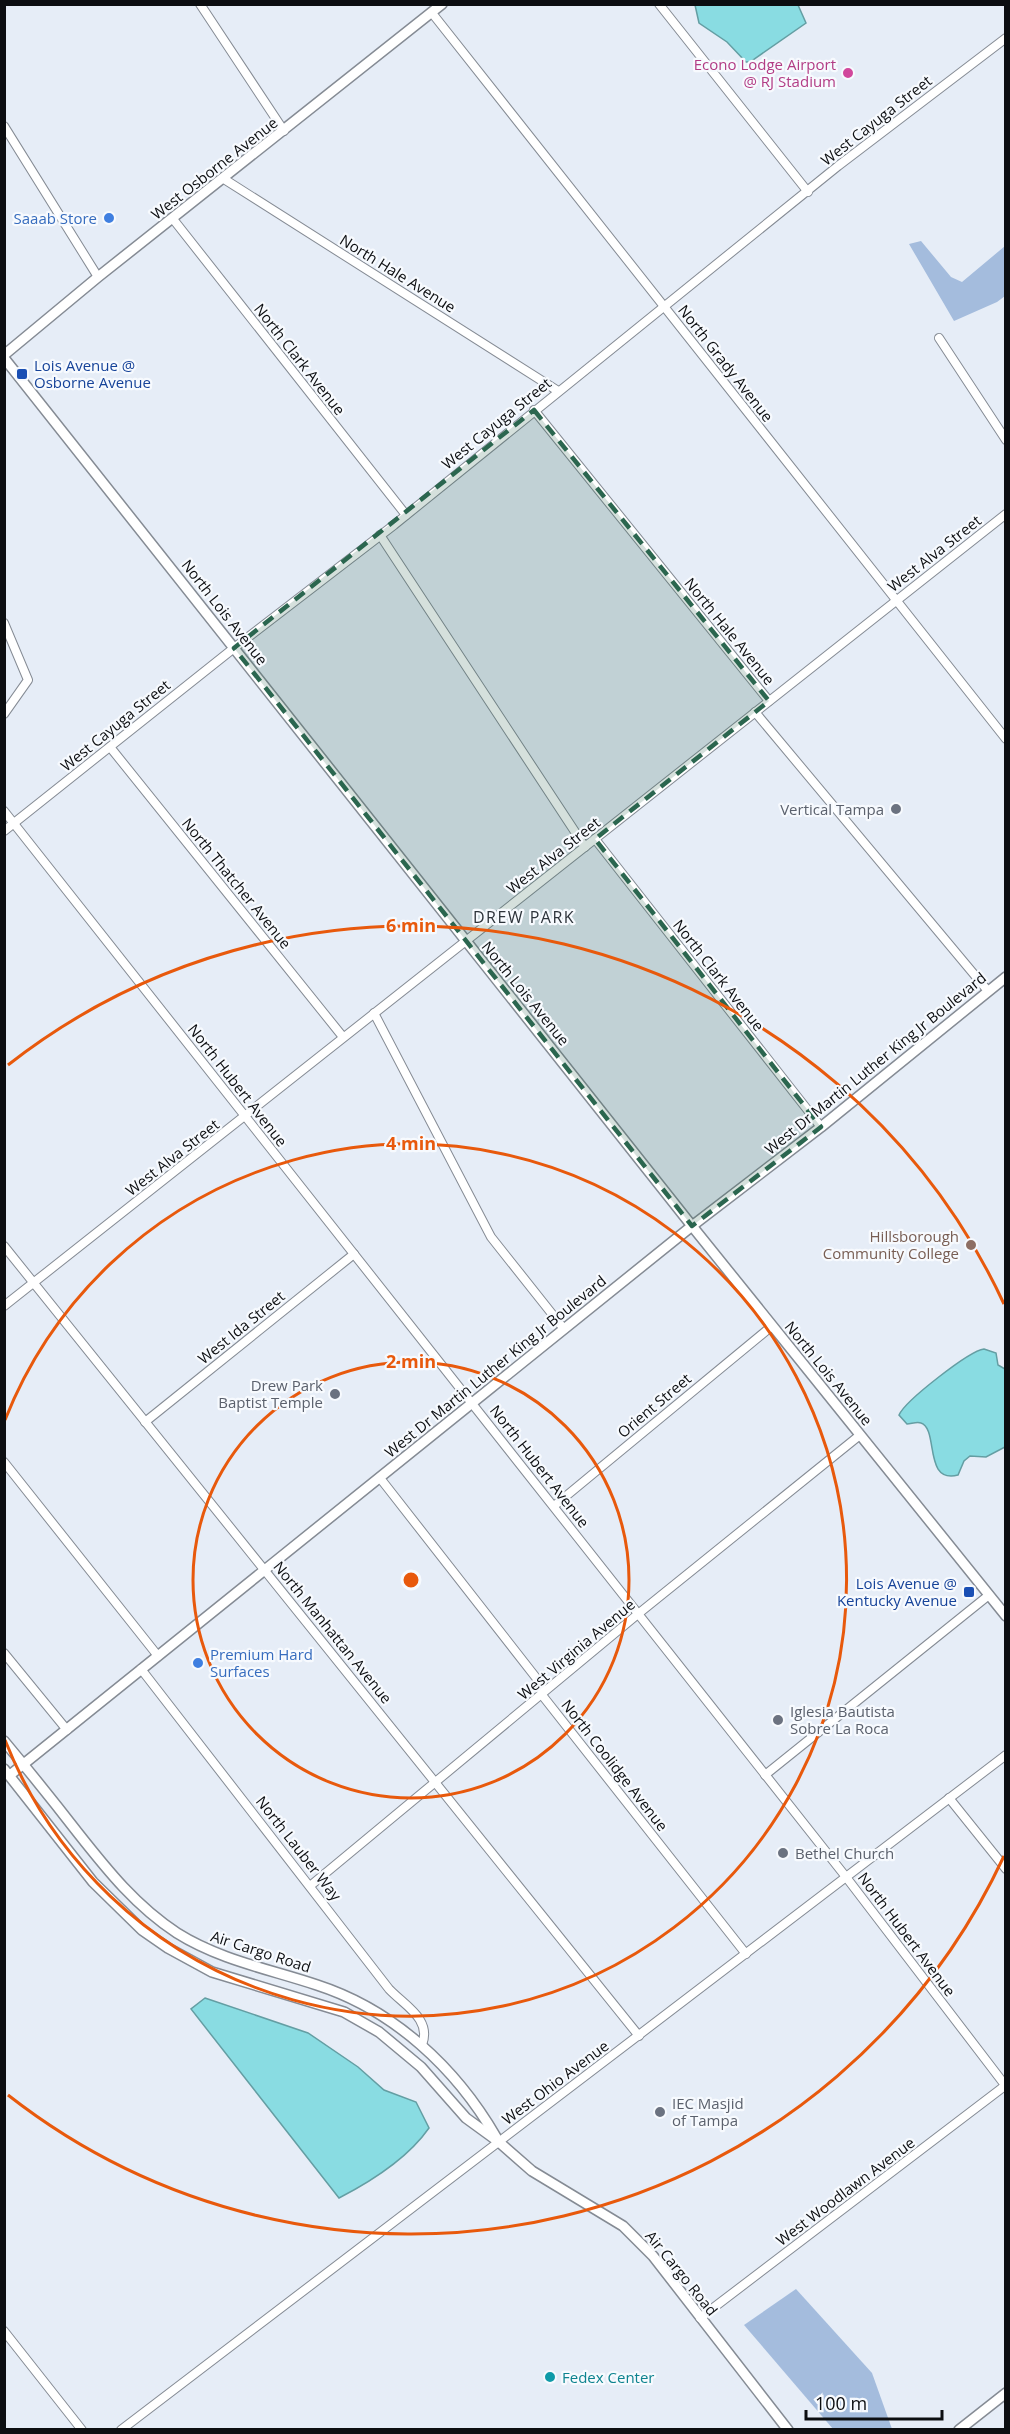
<svg xmlns="http://www.w3.org/2000/svg" width="1010" height="2434" font-family="'Open Sans',sans-serif">
	<rect width="100%" height="100%" fill="#e6edf7"/>
	<g fill="#a4bcdd">
		<polygon points="921,241 951,277 962,282 1005,246 1005,296 997,302 954,321 909,244"/>
		<polygon points="796,2289 872,2373 892,2429 833,2429 744,2325"/>
	</g>
	<g fill="#89dce2" stroke="#649ea3" stroke-width="1.5">
		<polygon points="695,5 798,5 806,23 750,62 746,62 727,42 699,23"/>
		<path d="M984,1349l12,4 2,12 7,4v78l-19,10 -16,-1 -6,5 -6,14c-35,9 -19,-46 -37,-52 -4,-2 -10,1 -14,1l-8,-9c6,-14 70,-64 85,-66z"/>
		<path d="M205,1998l103,35 50,34 26,23 32,12 13,26c-21,30 -57,53 -90,70l-148,-189z"/>
	</g>
	<g fill="none" stroke-linecap="round" stroke-linejoin="round">
		<g stroke="#858b94" stroke-width="10">
			<g id="minor">
				<polyline points="200,4 284,131"/>
				<polyline points="659,4 808,192"/>
				<polyline points="432,13 1006,739"/>
				<polyline points="4,126 98,277"/>
				<polyline points="224,179 558,391"/>
				<polyline points="173,219 406,515"/>
				<polyline points="939,338 1006,440"/>
				<polyline points="534,410 769,701"/>
				<polyline points="380,535 585,847"/>
				<polyline points="4,623 28,680 4,714"/>
				<polyline points="755,712 988,991"/>
				<polyline points="110,747 343,1037"/>
				<polyline points="4,811 846,1877 1005,2085"/>
				<polyline points="4,831 234,648 394,525 838,166 1006,38"/>
				<polyline points="595,839 821,1127"/>
				<polyline points="374,1013 491,1237 564,1329"/>
				<polyline points="4,1246 639,2036"/>
				<polyline points="4,1306 1006,514"/>
				<polyline points="145,1422 354,1254"/>
				<polyline points="4,1462 158,1656"/>
				<polyline points="380,1478 541,1684 542,1695 746,1954"/>
				<polyline points="554,1506 772,1326"/>
				<polyline points="4,1653 67,1730"/>
				<path d="M141,1669l248,320c16,17 43,30 33,56"/>
				<polyline points="765,1775 989,1595"/>
				<polyline points="949,1798 1006,1869"/>
				<polyline points="310,1886 638,1614 860,1435"/>
				<polyline points="700,2318 1006,2085"/>
				<polyline points="4,2331 82,2430"/>
				<polyline points="121,2430 1006,1755"/>
			</g>
		</g>
		<g stroke="#858b94" stroke-width="12">
			<g id="tertiary">
				<polyline points="4,355 98,277 442,4"/>
				<polyline points="4,358 692,1226 1006,1616"/>
				<path d="M4,1741c25,30 50,61 74,92 30,38 58,73 99,100 43,27 92,36 140,52 77,25 139,83 179,152"/>
				<polyline points="4,1769 93,1882 142,1930 168,1948 212,1972 344,2012 379,2032 421,2067 466,2118 499,2142 532,2171 623,2226 653,2256 788,2430"/>
				<polyline points="10,1775 692,1226 821,1127 1006,977"/>
				<polyline points="959,2430 1006,2393"/>
			</g>
		</g>
		<use href="#minor" stroke="#fff" stroke-width="8"/>
		<use href="#tertiary" stroke="#fff" stroke-width="9"/>
	</g>
	<path fill="#2b664f" fill-opacity="0.2" stroke="#2b664f" stroke-width="4.5" stroke-dasharray="12 8" stroke-linejoin="round" d="M534,410l235,291 -174,138 226,288 -129,99 -458,-578z"/>
	<g fill="none" stroke="#e8590c" stroke-width="3">
		<circle cx="411" cy="1580" r="218"/>
		<path d="M5 1420A436 436 0 1 1 5 1740"/>
		<path d="M1004 1856A654 654 0 0 1 8 2095M8 1065A654 654 0 0 1 1004 1304"/>
	</g>
	<circle fill="#d1479c" stroke="#f7fafe" stroke-width="2" cx="848" cy="73" r="6"/>
	<g fill="#3f7fe0" stroke="#f7fafe" stroke-width="2">
		<circle cx="109" cy="218" r="6"/>
		<circle cx="198" cy="1663" r="6"/>
	</g>
	<g fill="#1a4fb4" stroke="#f7fafe" stroke-width="2">
		<rect x="16" y="368" width="12" height="12" rx="3"/>
		<rect x="963" y="1586" width="12" height="12" rx="3"/>
	</g>
	<g fill="#6b7280" stroke="#f7fafe" stroke-width="2">
		<circle cx="896" cy="809" r="6"/>
		<circle cx="335" cy="1394" r="6"/>
		<circle cx="778" cy="1720" r="6"/>
		<circle cx="783" cy="1853" r="6"/>
		<circle cx="660" cy="2112" r="6"/>
	</g>
	<circle fill="#8d6e63" stroke="#f7fafe" stroke-width="2" cx="971" cy="1245" r="6"/>
	<circle fill="#0f9aa8" stroke="#f7fafe" stroke-width="2" cx="550" cy="2377" r="6"/>
	<g text-anchor="middle" dominant-baseline="central" stroke-width="4.5" stroke-linejoin="round" paint-order="stroke">
		<g font-size="15" fill="#b23c85" stroke="#f7fafe" text-anchor="end">
			<text x="836" y="64">Econo Lodge Airport<tspan x="836" dy="17">@ RJ Stadium</tspan></text>
		</g>
		<g font-size="15" fill="#0c0e11" stroke="#f7fafe">
			<text transform="translate(876 120) rotate(-38)">West Cayuga Street</text>
			<text transform="translate(214 168) rotate(-38)">West Osborne Avenue</text>
			<text transform="translate(398 273) rotate(32)">North Hale Avenue</text>
			<text transform="translate(300 359) rotate(52)">North Clark Avenue</text>
			<text transform="translate(726 363) rotate(52)">North Grady Avenue</text>
			<text transform="translate(496 423) rotate(-39)">West Cayuga Street</text>
			<text transform="translate(934 553) rotate(-38)">West Alva Street</text>
			<text transform="translate(225 612) rotate(52)">North Lois Avenue</text>
			<text transform="translate(730 631) rotate(51)">North Hale Avenue</text>
			<text transform="translate(115 725) rotate(-39)">West Cayuga Street</text>
			<text transform="translate(553 855) rotate(-38)">West Alva Street</text>
			<text transform="translate(237 883) rotate(51)">North Thatcher Avenue</text>
			<text transform="translate(719 975) rotate(52)">North Clark Avenue</text>
			<text transform="translate(526 993) rotate(51)">North Lois Avenue</text>
			<text transform="translate(875 1063) rotate(-39)">West Dr Martin Luther King Jr Boulevard</text>
			<text transform="translate(238 1085) rotate(52)">North Hubert Avenue</text>
			<text transform="translate(172 1157) rotate(-38)">West Alva Street</text>
			<text transform="translate(241 1327) rotate(-39)">West Ida Street</text>
			<text transform="translate(495 1366) rotate(-39)">West Dr Martin Luther King Jr Boulevard</text>
			<text transform="translate(829 1373) rotate(51)">North Lois Avenue</text>
			<text transform="translate(654 1405) rotate(-40)">Orient Street</text>
			<text transform="translate(540 1466) rotate(52)">North Hubert Avenue</text>
			<text transform="translate(333 1632) rotate(51)">North Manhattan Avenue</text>
			<text transform="translate(576 1649) rotate(-40)">West Virginia Avenue</text>
			<text transform="translate(615 1765) rotate(52)">North Coolidge Avenue</text>
			<text transform="translate(299 1848) rotate(52)">North Lauber Way</text>
			<text transform="translate(907 1934) rotate(53)">North Hubert Avenue</text>
			<text transform="translate(261 1951) rotate(18)">Air Cargo Road</text>
			<text transform="translate(555 2082) rotate(-37)">West Ohio Avenue</text>
			<text transform="translate(845 2191) rotate(-37)">West Woodlawn Avenue</text>
			<text transform="translate(682 2273) rotate(51)">Air Cargo Road</text>
		</g>
		<g font-size="15" fill="#366cbe" stroke="#f7fafe" text-anchor="end">
			<text x="97" y="218">Saaab Store</text>
			<text x="210" y="1654" text-anchor="start">Premium Hard<tspan x="210" dy="17">Surfaces</tspan></text>
		</g>
		<g font-size="15" fill="#164399" stroke="#f7fafe" text-anchor="start">
			<text x="34" y="365">Lois Avenue @<tspan x="34" dy="17">Osborne Avenue</tspan></text>
			<text x="957" y="1583" text-anchor="end">Lois Avenue @<tspan x="957" dy="17">Kentucky Avenue</tspan></text>
		</g>
		<g font-size="15" fill="#5b616d" stroke="#f7fafe" text-anchor="start">
			<text x="884" y="809" text-anchor="end">Vertical Tampa</text>
			<text x="323" y="1385" text-anchor="end">Drew Park<tspan x="323" dy="17">Baptist Temple</tspan></text>
			<text x="790" y="1711">Iglesia Bautista<tspan x="790" dy="17">Sobre La Roca</tspan></text>
			<text x="795" y="1853">Bethel Church</text>
			<text x="672" y="2103">IEC Masjid<tspan x="672" dy="17">of Tampa</tspan></text>
		</g>
		<g font-size="15" fill="#785e54" stroke="#f7fafe" text-anchor="end">
			<text x="959" y="1236">Hillsborough<tspan x="959" dy="17">Community College</tspan></text>
		</g>
		<g font-size="15" fill="#0d838f" stroke="#f7fafe" text-anchor="start">
			<text x="562" y="2377">Fedex Center</text>
		</g>
		<g font-size="16" letter-spacing="1.5" fill="#2d333a" stroke="#f7fafe">
			<text x="524" y="917">DREW PARK</text>
		</g>
	</g>
	<circle cx="411" cy="1580" r="9" fill="#e8590c" stroke="#f7fafe" stroke-width="3"/>
	<g font-size="18" text-anchor="middle" font-weight="bold" fill="#e8590c" stroke="#f7fafe" stroke-width="4.5" stroke-linejoin="round" paint-order="stroke">
		<text x="411" y="932">6 min</text>
		<text x="411" y="1150">4 min</text>
		<text x="411" y="1368">2 min</text>
	</g>
	<rect width="1010" height="2434" fill="none" stroke="#0c0e11" stroke-width="12"/>
	<path d="M806 2410v9h136v-9" fill="none" stroke="#0c0e11" stroke-width="3"/>
	<text x="815" y="2410" font-size="18" fill="#0c0e11" stroke="#f7fafe" stroke-width="4.5" paint-order="stroke">100 m</text>
</svg>
